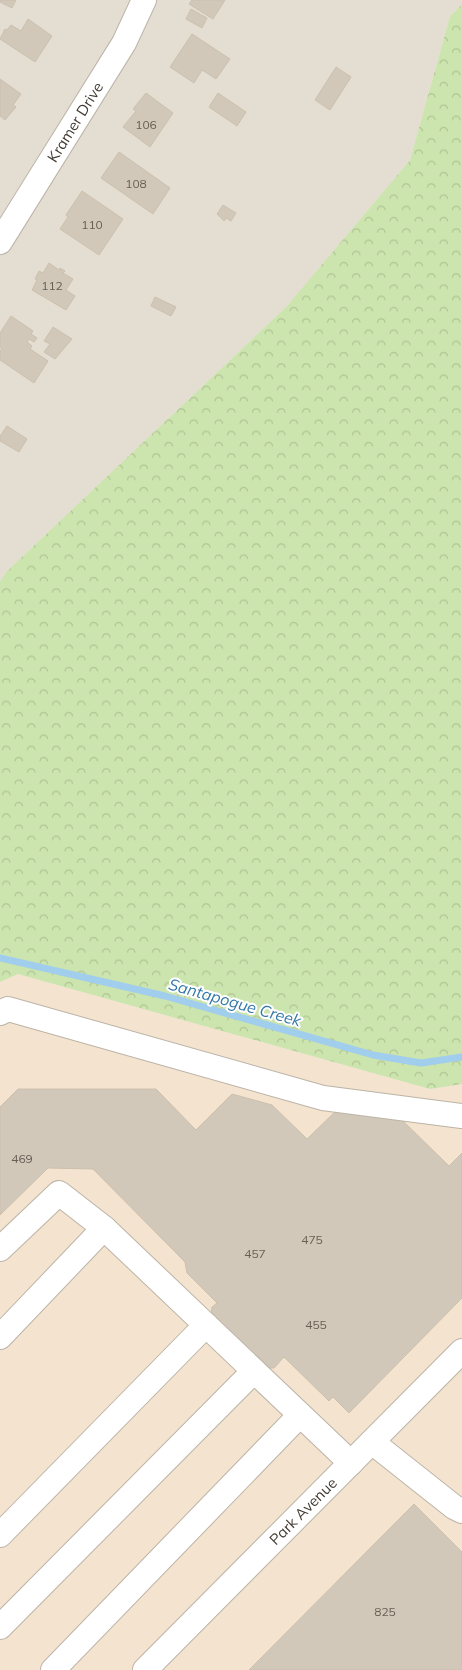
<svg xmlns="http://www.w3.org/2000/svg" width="462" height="1670" font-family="Mulish,sans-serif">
	<defs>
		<pattern id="forest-crowns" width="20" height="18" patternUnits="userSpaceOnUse" patternTransform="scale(1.25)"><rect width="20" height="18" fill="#cce4ad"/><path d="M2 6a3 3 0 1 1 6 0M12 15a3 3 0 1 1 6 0" fill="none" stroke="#b0c495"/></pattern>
	</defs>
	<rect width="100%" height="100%" fill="#f1ede3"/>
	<polygon fill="#e4ded2" points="0,0 462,0 462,4 450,16 410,160 286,307 7,571 0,581"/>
	<polygon fill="#f3e3cf" points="18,974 430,1089 462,1084 462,1670 0,1670 0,982"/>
	<polygon fill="url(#forest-crowns)" points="462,4 462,1084 430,1089 18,974 0,982 0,581 7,571 286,307 410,160 450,16"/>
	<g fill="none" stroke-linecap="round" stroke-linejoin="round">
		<polyline stroke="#a1ceec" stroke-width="7" points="0,958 165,996 373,1055 421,1063 462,1057"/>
	</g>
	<g fill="#d2c8b9" stroke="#ccc0ad">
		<polygon points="0,0 16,0 12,8 0,2"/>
		<polygon points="192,0 225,0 213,19 189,4"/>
		<polygon points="191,9 207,18 202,28 186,19"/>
		<polygon points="28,19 52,36 35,62 0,39 5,29 7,30 11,25 21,31"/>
		<polygon points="192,34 230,59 216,79 202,70 194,83 170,67"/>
		<polygon points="336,67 351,77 330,110 315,100"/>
		<polygon points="0,79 21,94 13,105 16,107 5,120 0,116"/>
		<polygon points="146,93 173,113 150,147 123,127 136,111 133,109"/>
		<polygon points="218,93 246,112 237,126 209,107"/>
		<polygon points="119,152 170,188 153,214 101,178"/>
		<polygon points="82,191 123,219 99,255 60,229 68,217 66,215"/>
		<polygon points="223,205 236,213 231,221 226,218 224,221 217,214"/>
		<polygon points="49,263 59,270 60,268 65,271 63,273 73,279 66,290 75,296 66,310 32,290 37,280 35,279 39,271 43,273"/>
		<polygon points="155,297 176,307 171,316 151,306"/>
		<polygon points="11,316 33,331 31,334 37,338 34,342 29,339 27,342 32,346 30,349 48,361 34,383 0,360 0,351 2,348 0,347 0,333"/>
		<polygon points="53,327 72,339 55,359 44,352 50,344 44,341"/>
		<polygon points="7,426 27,439 19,452 0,441 0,436"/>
		<polygon points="18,1089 156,1089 196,1130 232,1094 272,1105 307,1139 339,1108 402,1120 449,1166 462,1153 462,1298 349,1413 333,1397 329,1401 284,1357 274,1368 265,1368 211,1315 212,1307 217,1303 187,1273 185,1262 93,1169 48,1168 0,1215 0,1107"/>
		<polygon points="414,1504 462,1552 462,1670 249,1670"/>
	</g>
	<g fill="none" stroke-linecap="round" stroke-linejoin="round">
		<g stroke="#bcb4a7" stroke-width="26">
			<g id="minor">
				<polyline points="0,242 124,43 144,0"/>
				<polyline points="0,1013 8,1009 323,1098 462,1116"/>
				<polyline points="0,1249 59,1193 104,1228"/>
				<polyline points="0,1337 104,1228 351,1463"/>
				<polyline points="372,1442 454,1507 462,1511"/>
				<polyline points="0,1535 206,1325"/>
				<polyline points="0,1627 254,1371"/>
				<polyline points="53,1670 300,1415"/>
				<polyline points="145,1670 462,1351"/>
			</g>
		</g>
		<use href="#minor" stroke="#fff" stroke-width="24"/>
	</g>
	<g text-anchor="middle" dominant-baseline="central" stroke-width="4" stroke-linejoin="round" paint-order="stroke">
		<g font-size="12" fill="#665f55">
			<text x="146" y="124">106</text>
			<text x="136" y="183">108</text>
			<text x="92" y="224">110</text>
			<text x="52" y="285">112</text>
			<text x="22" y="1158">469</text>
			<text x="312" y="1239">475</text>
			<text x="255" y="1253">457</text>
			<text x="316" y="1324">455</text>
			<text x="385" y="1611">825</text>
		</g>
		<g font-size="15" fill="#423c34" stroke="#fff">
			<text transform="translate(75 122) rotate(-58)">Kramer Drive</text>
			<text transform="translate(303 1511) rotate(-45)">Park Avenue</text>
		</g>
		<g font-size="16" font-style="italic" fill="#3378a8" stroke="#fff">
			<text transform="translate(235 1002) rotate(16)">Santapogue Creek</text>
		</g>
	</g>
</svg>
